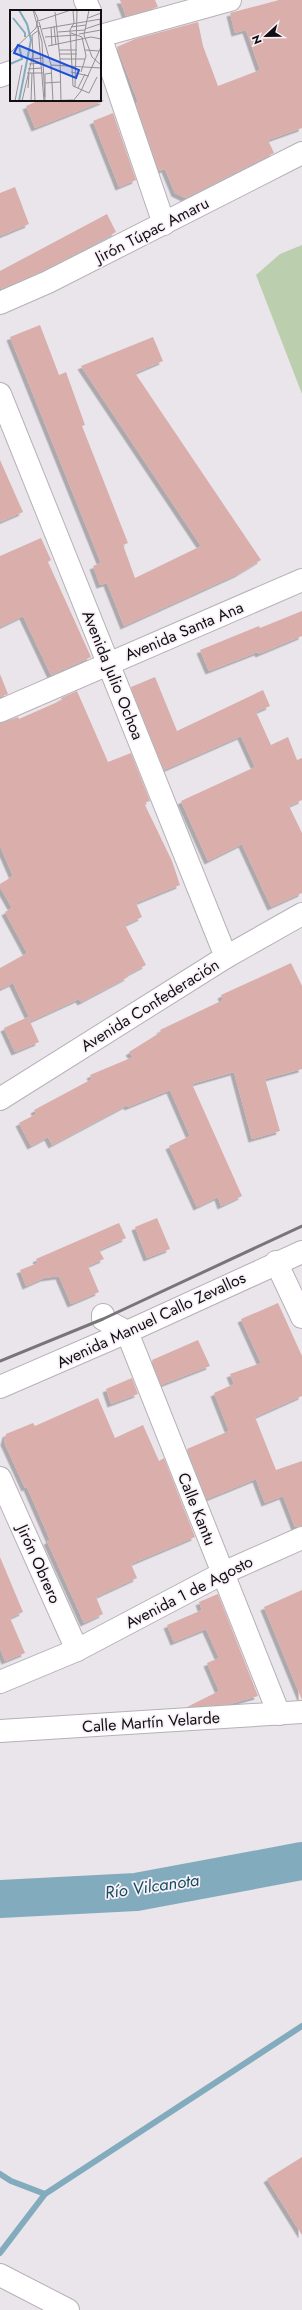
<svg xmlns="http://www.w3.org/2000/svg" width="302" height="2310" font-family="Jost,sans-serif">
	<defs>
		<filter id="shadow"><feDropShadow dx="-3.5" dy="3.5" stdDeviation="0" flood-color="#0004"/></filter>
	</defs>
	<rect width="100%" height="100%" fill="#eae5eb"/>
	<polygon fill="#bbcfae" points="302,245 302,394 256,275 280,254"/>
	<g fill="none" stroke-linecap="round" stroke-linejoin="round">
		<g stroke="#82acbe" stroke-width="6">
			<polyline points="0,2174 11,2181 45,2194"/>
			<polyline points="0,2253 45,2194 302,2026"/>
		</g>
		<polyline stroke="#82acbe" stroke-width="38" points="0,1899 136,1892 302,1861"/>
	</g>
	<g fill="#daaeaa" filter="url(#shadow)">
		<polygon points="120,0 155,0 158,7 126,16"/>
		<polygon points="279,0 302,0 302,128 268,140 274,153 185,198 175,193 165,169 159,171 136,103 138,102 117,47 135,39 198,22 203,46 218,86 260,70 246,30 235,33 230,13"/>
		<polygon points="40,100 103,100 104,101 35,128 26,106"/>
		<polygon points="113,113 136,180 119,187 93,121"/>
		<polygon points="15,187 29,224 0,236 0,193"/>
		<polygon points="107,214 116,232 43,271 0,289 0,271"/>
		<polygon points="40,325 59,375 66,372 85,425 82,426 128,543 123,545 135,578 201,546 81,366 153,337 163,361 135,373 261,560 238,574 124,626 107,583 100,585 93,566 101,563 10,337"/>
		<polygon points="0,460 23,512 0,522"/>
		<polygon points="41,538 51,560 48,562 91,657 51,675 23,616 0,627 0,556"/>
		<polygon points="302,611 302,636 259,654 258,652 209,671 200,650 259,626 260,628"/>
		<polygon points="0,674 8,694 0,697"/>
		<polygon points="155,677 177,731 263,690 270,706 256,712 271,745 288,737 297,760 302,758 302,800 289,806 302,833 302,893 271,907 242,844 208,861 181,801 255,767 241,736 164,770 131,687"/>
		<polygon points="77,691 108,762 131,753 150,801 144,803 172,861 180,885 136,903 142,917 125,925 146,965 127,975 128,977 81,1002 79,999 31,1021 13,983 0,989 0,968 27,953 5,912 12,908 0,887 0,884 13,876 0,846 0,723 18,717 19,719 62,700 61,698"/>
		<polygon points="291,963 302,986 302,1069 265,1079 280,1131 252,1139 234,1072 192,1084 242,1196 221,1206 218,1197 197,1207 169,1146 190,1136 170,1090 128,1107 127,1105 52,1145 48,1137 31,1146 19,1123 36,1114 34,1110 92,1079 90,1075 133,1057 129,1052 161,1032 160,1030 223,1000 221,995"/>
		<polygon points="28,1017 39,1042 15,1052 4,1028"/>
		<polygon points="157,1218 170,1249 147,1258 135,1227"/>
		<polygon points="119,1223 126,1238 99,1250 104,1259 88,1266 99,1292 71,1304 59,1276 44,1278 26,1286 20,1270 38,1263 36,1259"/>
		<polygon points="278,1303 302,1356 302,1396 255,1417 276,1470 302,1461 302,1526 295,1527 283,1496 265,1503 256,1479 207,1499 187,1449 229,1431 214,1393 234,1384 230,1374 261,1363 241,1319"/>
		<polygon points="198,1340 210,1366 161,1385 152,1360"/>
		<polygon points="132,1378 138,1394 111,1404 106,1389"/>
		<polygon points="98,1398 115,1438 143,1425 159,1461 164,1458 195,1537 131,1564 137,1578 96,1597 103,1614 84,1623 47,1541 50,1540 27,1487 25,1488 4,1442 6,1434 33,1423 35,1426"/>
		<polygon points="0,1557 23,1612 10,1618 25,1653 5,1661 0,1648"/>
		<polygon points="302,1590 302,1700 264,1607"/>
		<polygon points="218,1594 258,1696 230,1704 187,1707 219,1691 207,1663 219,1658 206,1629 174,1642 167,1625 202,1610 199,1602"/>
		<polygon points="302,2157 302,2235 267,2179"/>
	</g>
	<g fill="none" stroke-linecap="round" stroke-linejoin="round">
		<g stroke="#b6b1b6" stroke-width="24">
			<g id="minor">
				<polyline points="85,0 90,11"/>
				<polyline points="100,36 164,224"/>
				<polyline points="100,36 230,0"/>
				<polyline points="0,76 11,72"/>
				<polyline points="0,303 48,282 302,153"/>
				<polyline points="0,394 226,957"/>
				<polyline points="0,711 302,580"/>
				<polyline points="0,1099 226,957 302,914"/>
				<polyline points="276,1262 302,1317"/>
				<polyline points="103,1315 103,1319 127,1332 279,1714"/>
				<polyline points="0,1387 127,1332 302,1252"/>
				<polyline points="0,1478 77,1650"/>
				<polyline points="0,1682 77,1650 223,1573 302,1538"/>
				<polyline points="0,1731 302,1712"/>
			</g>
		</g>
		<g stroke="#b6b1b6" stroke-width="24">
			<polyline id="highway" points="0,2275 68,2310"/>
		</g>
		<use href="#minor" stroke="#fff" stroke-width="22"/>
		<use href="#highway" stroke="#fff" stroke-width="22"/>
		<polyline stroke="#787578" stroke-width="3" points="0,1361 103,1319 302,1226"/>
	</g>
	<g text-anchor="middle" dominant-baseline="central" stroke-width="3.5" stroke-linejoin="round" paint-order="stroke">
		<g font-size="16" fill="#110f11" stroke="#f8f2f8">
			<text transform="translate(152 230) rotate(-27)">Jirón Túpac Amaru</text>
			<text transform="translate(184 631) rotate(-23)">Avenida Santa Ana</text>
			<text transform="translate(113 675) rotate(68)">Avenida Julio Ochoa</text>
			<text transform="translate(150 1005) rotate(-32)">Avenida Confederación</text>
			<text transform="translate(151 1320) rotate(-25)">Avenida Manuel Callo Zevallos</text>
			<text transform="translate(197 1509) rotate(68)">Calle Kantu</text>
			<text transform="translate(39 1564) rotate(66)">Jirón Obrero</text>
			<text transform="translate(189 1592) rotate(-27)">Avenida 1 de Agosto</text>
			<text transform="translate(151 1722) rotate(-4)">Calle Martín Velarde</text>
		</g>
		<g font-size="17" font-style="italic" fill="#144c60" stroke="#f8f2f8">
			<text transform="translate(152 1886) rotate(-8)">Río Vilcanota</text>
		</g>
	</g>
	<g transform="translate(10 10)">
		<rect width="91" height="91" fill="#eae5eb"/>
		<path fill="none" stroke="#82acbe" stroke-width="2" d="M9,0l8,14 4,16 -12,61M3,8l12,15v4M0,54l12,-5 -3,-13"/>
		<path fill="none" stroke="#938f94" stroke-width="1" d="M23,0l9,32 3,59M63,0l1,13 -4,7 3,56 16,7 8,-16M79,0l-5,25 8,22 9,8M45,2l5,47 1,42M78,8l13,-5M90,9l1,20M28,11l33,-11M29,12l12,43 2,36M31,16l-3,1 6,74M44,16l2,19M41,17l1,19M61,17l15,-2M32,19l59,-10M75,19l15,-5M48,22l27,-2M61,23l11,4 4,19 -5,16M69,24l22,-4M35,27l32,-2M38,36l43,-9 10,2M49,40h18M75,40l14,1M0,43l26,-25 2,-9 -4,-9M50,44h17M21,49l12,-1M50,49h25M19,54l14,-1M41,55l50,3M18,59l14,-1M61,62l18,4M17,63h16M35,73l15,-1M65,77l2,-77M18,78l1,-15M68,78l7,-14M35,87v-23l7,-1M5,91l7,-36M12,91l12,-51M21,91l1,-28M25,91l-3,-66 7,-5M34,91l29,-1M63,91l8,-10 20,-44"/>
		<path fill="#1d4ed8" fill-opacity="0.15" stroke="#1d4ed8" stroke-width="2" d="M8,35l61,25 -3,8 -62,-25z"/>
		<rect width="91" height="91" fill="none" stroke="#110f11" stroke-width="2"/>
	</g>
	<g transform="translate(266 36) rotate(248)" stroke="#f8f2f8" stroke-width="3" paint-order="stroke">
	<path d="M0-3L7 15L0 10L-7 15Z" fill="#110f11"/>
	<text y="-6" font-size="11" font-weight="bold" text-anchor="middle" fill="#110f11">N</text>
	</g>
</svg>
